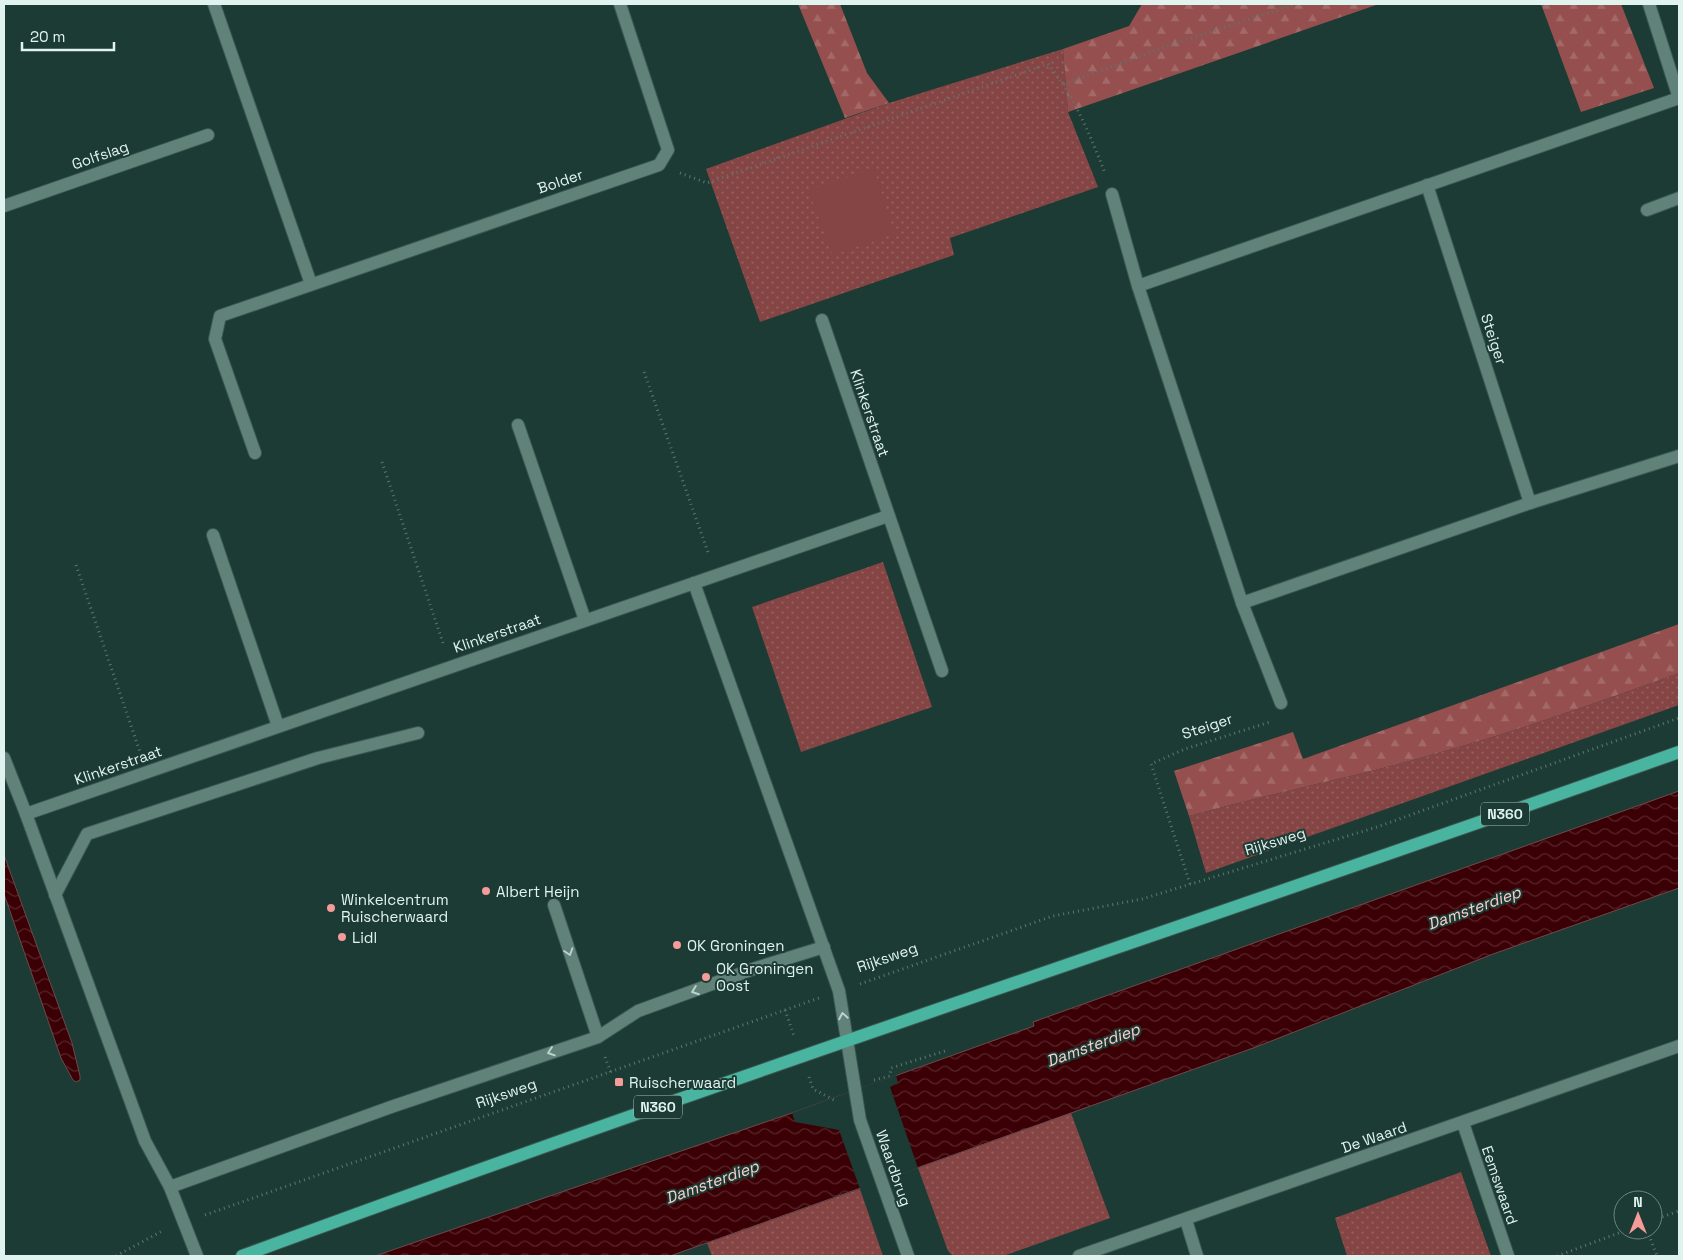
<svg xmlns="http://www.w3.org/2000/svg" width="1683" height="1260" font-family="'Space Grotesk',sans-serif">
	<defs>
		<pattern id="grass-dots" width="8" height="8" patternUnits="userSpaceOnUse" patternTransform="scale(1.25)"><rect width="8" height="8" fill="#864545"/><path d="M2 2h.1M6 6h.1" fill="none" stroke="#976060" stroke-width="1.8" stroke-linecap="round"/></pattern>
		<pattern id="forest-firs" width="22" height="20" patternUnits="userSpaceOnUse" patternTransform="scale(1.25)"><rect width="22" height="20" fill="#944f4e"/><path d="M5 1l3.5 6h-7zM16 11l3.5 6h-7z" fill="#a36968"/></pattern>
		<pattern id="water-waves" width="16" height="10" patternUnits="userSpaceOnUse" patternTransform="scale(1.25)"><rect width="16" height="10" fill="#3b0005"/><path d="M0 5q4-4 8 0t8 0" fill="none" stroke="#57262a"/></pattern>
	</defs>
	<rect width="100%" height="100%" fill="#1c3b34"/>
	<g fill="url(#grass-dots)">
		<polygon points="1063,49 1068,112 1098,187 950,238 954,255 760,322 706,169 889,103"/>
		<polygon points="883,562 932,707 801,752 752,607"/>
		<path d="M1679,673v32l-473,168 -17,-57c72,-20 145,-35 217,-54 94,-25 182,-56 273,-89z"/>
		<polygon points="1071,1113 1110,1218 1003,1256 953,1256 948,1251 918,1168"/>
		<polygon points="1461,1172 1491,1256 1347,1256 1335,1218"/>
		<polygon points="860,1189 883,1256 712,1256 707,1243"/>
	</g>
	<g fill="url(#forest-firs)">
		<polygon points="798,4 840,4 867,73 889,103 845,118"/>
		<polygon points="1142,4 1379,4 1068,112 1063,49 1129,26"/>
		<polygon points="1541,4 1621,4 1654,88 1581,112"/>
		<path d="M1679,624v49c-91,33 -179,64 -273,89 -72,19 -145,34 -217,54l-15,-45 119,-39 10,27z"/>
	</g>
	<polygon fill="#864545" points="874,168 894,234 833,255 808,190"/>
	<g fill="url(#water-waves)" stroke="#6d494b">
		<polygon points="1679,791 1679,888 1493,954 1256,1047 670,1256 375,1256 792,1113 1034,1026 1033,1022"/>
		<polygon points="4,855 72,1043 80,1076 80,1080 76,1082 73,1080 61,1058 4,894"/>
	</g>
	<polygon fill="#1c3b34" points="896,1075 898,1083 890,1087 918,1168 860,1189 839,1130 795,1122 792,1113"/>
	<g fill="none" stroke-linecap="round" stroke-linejoin="round">
		<g stroke="#3c5853" stroke-width="14">
			<g id="lane">
				<polyline points="1647,210 1679,198"/>
				<polyline points="55,895 87,834 318,758 418,733"/>
				<polyline points="554,905 598,1037"/>
				<polyline points="170,1187 391,1107 598,1037 638,1011 756,968 824,947"/>
			</g>
		</g>
		<g stroke="#3c5853" stroke-width="14">
			<g id="street">
				<polyline points="214,4 311,284"/>
				<polyline points="1649,4 1679,98"/>
				<polyline points="1427,185 1530,503"/>
				<polyline points="1112,194 1138,286"/>
				<polyline points="4,206 208,135"/>
				<polyline points="822,320 942,671"/>
				<polyline points="518,425 585,620"/>
				<polyline points="255,453 215,339 220,316 659,165 668,150 620,4"/>
				<polyline points="213,535 278,726"/>
				<polyline points="694,583 839,991 860,1120 908,1256"/>
				<polyline points="1242,603 1530,503 1679,456"/>
				<polyline points="1281,703 1242,603 1138,286 1679,98"/>
				<polyline points="4,758 26,814 888,516"/>
				<polyline points="26,814 145,1141 170,1187 197,1256"/>
				<polyline points="1463,1123 1508,1256"/>
				<polyline points="1186,1220 1197,1256"/>
				<polyline points="1079,1256 1679,1046"/>
			</g>
		</g>
		<g stroke="#3c5853" stroke-width="14">
			<path id="primary" d="M242,1256c476,-176 959,-334 1437,-504"/>
		</g>
		<g stroke="#5c7770" stroke-width="3" stroke-dasharray="1 4" stroke-linecap="butt">
			<polyline points="1064,84 1176,43 1296,4"/>
			<path d="M680,173l27,10 341,-119c26,32 42,71 57,109"/>
			<polyline points="644,372 709,555"/>
			<polyline points="382,462 444,646"/>
			<polyline points="76,565 140,752"/>
			<polyline points="1190,884 1151,764 1185,749 1270,722"/>
			<polyline points="860,984 1053,916 1142,899 1377,827 1679,718"/>
			<polyline points="785,1010 794,1036"/>
			<polyline points="605,1057 611,1073"/>
			<polyline points="809,1077 813,1089 834,1100"/>
			<polyline points="874,1080 890,1076 891,1068 948,1050"/>
			<polyline points="205,1215 819,998"/>
			<polyline points="1653,1220 1679,1211"/>
			<polyline points="1647,1230 1657,1256"/>
			<polyline points="116,1256 164,1230"/>
			<polyline points="1557,1256 1627,1230"/>
		</g>
		<use href="#lane" stroke="#618279" stroke-width="12"/>
		<use href="#street" stroke="#618279" stroke-width="12"/>
		<use href="#primary" stroke="#49b5a0" stroke-width="12"/>
	</g>
	<defs><path id="oneway-chevron" d="M-2-3.5L2.5 0L-2 3.5" fill="none" stroke-width="1.6" stroke-linecap="round" stroke-linejoin="round" transform="scale(1.25)"/></defs>
	<g stroke="#bbd1cb">
		<use href="#oneway-chevron" transform="translate(569 952) rotate(72)"/>
		<use href="#oneway-chevron" transform="translate(695 991) rotate(160)"/>
		<use href="#oneway-chevron" transform="translate(843 1016) rotate(-100)"/>
		<use href="#oneway-chevron" transform="translate(551 1052) rotate(161)"/>
	</g>
	<g fill="#f59b99" stroke="#1c3b34" stroke-width="2">
		<circle cx="486" cy="891" r="5"/>
		<circle cx="331" cy="908" r="5"/>
		<circle cx="342" cy="937" r="5"/>
		<circle cx="677" cy="945" r="5"/>
		<circle cx="706" cy="977" r="5"/>
		<rect x="614" y="1077" width="10" height="10" rx="2.5"/>
	</g>
	<g text-anchor="middle" dominant-baseline="central" stroke-width="4" stroke-linejoin="round" paint-order="stroke">
		<g fill="#1c3b34" stroke="#a6bcb6" stroke-width="1">
			<rect x="1481" y="802.5" width="48" height="23" rx="4"/>
			<rect x="634" y="1095.5" width="48" height="23" rx="4"/>
		</g>
		<g font-size="14" font-weight="bold" fill="#e1f3ee">
			<text x="1505" y="814">N360</text>
			<text x="658" y="1107">N360</text>
		</g>
		<g font-size="15" fill="#e1f3ee" stroke="#1c3b34">
			<text transform="translate(100 155) rotate(-19)">Golfslag</text>
			<text transform="translate(560 181) rotate(-19)">Bolder</text>
			<text transform="translate(1494 339) rotate(72)">Steiger</text>
			<text transform="translate(870 413) rotate(71)">Klinkerstraat</text>
			<text transform="translate(497 633) rotate(-19)">Klinkerstraat</text>
			<text transform="translate(1207 726) rotate(-18)">Steiger</text>
			<text transform="translate(118 765) rotate(-19)">Klinkerstraat</text>
			<text transform="translate(1275 841) rotate(-17)">Rijksweg</text>
			<text transform="translate(887 957) rotate(-19)">Rijksweg</text>
			<text transform="translate(506 1093) rotate(-19)">Rijksweg</text>
			<text transform="translate(1374 1137) rotate(-19)">De Waard</text>
			<text transform="translate(894 1168) rotate(71)">Waardbrug</text>
			<text transform="translate(1500 1185) rotate(71)">Eemswaard</text>
		</g>
		<g font-size="15" fill="#e1f3ee" stroke="#1c3b34" text-anchor="start">
			<text x="496" y="891">Albert Heijn</text>
			<text x="341" y="899">Winkelcentrum<tspan x="341" dy="17">Ruischerwaard</tspan></text>
			<text x="352" y="937">Lidl</text>
			<text x="687" y="945">OK Groningen</text>
			<text x="716" y="968">OK Groningen<tspan x="716" dy="17">Oost</tspan></text>
			<text x="629" y="1082">Ruischerwaard</text>
		</g>
		<g font-size="16" font-style="italic" fill="#fcd0ce" stroke="#1c3b34">
			<text transform="translate(1474 908) rotate(-20)">Damsterdiep</text>
			<text transform="translate(1093 1045) rotate(-20)">Damsterdiep</text>
			<text transform="translate(712 1182) rotate(-20)">Damsterdiep</text>
		</g>
	</g>
	<rect width="1683" height="1260" fill="none" stroke="#e1f3ee" stroke-width="10"/>
	<g transform="translate(1638 1215)"><circle r="24" fill="#1c3b34" stroke="#6b857e"/>
	<path d="M0-4L9 19L0 12L-9 19Z" fill="#f59b99"/>
	<text y="-8" font-size="14" font-weight="bold" text-anchor="middle" fill="#e1f3ee">N</text>
	</g>
	<path d="M22 42v8h92v-8" fill="none" stroke="#e1f3ee" stroke-width="2.5"/>
	<text x="30" y="42" font-size="15" fill="#e1f3ee" stroke="#1c3b34" stroke-width="4" paint-order="stroke">20 m</text>
</svg>
